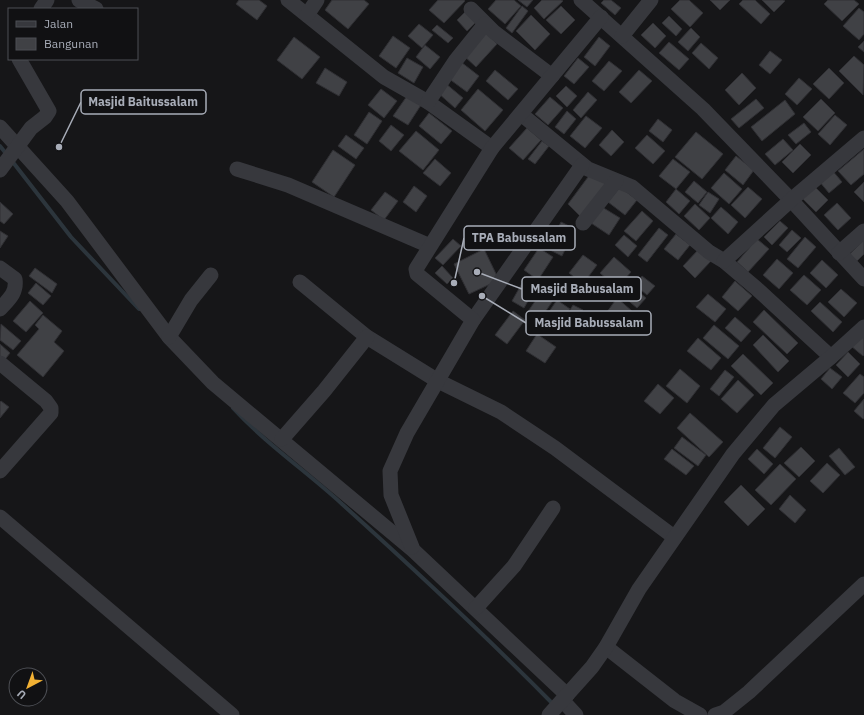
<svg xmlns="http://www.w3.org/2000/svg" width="864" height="715" font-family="'IBM Plex Sans',sans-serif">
	<rect width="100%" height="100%" fill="#161618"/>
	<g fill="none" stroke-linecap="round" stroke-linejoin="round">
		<g stroke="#2c353c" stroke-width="4">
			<polyline points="0,146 8,156"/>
			<polyline points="12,161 71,237 139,309"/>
			<path d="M233,408c33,36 73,63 109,96 72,65 144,132 212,201"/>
		</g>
	</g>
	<g fill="#404145" stroke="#303034">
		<polygon points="239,0 259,0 267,6 257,20 236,4"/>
		<polygon points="332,0 364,0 369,4 348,29 325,10"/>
		<polygon points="438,0 464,0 465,1 444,23 429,10"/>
		<polygon points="496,0 514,0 521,6 505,24 488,9"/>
		<polygon points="518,0 533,0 527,7"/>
		<polygon points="542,0 561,0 563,1 544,19 534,8"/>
		<polygon points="604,0 611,0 621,8 615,15 601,3"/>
		<polygon points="680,0 689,0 703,13 690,27 671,9"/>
		<polygon points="710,0 730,0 720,10"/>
		<polygon points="743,0 755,0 770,14 761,24 739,4"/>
		<polygon points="762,0 783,0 785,1 774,12"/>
		<polygon points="828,0 854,0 859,4 842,21 824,4"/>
		<polygon points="522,6 528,11 512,33 506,28"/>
		<polygon points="561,6 575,20 561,34 546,20"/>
		<polygon points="859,8 864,12 864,34 859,40 843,26"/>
		<polygon points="467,10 478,20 467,31 457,20"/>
		<polygon points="531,15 550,34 535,50 516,31"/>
		<polygon points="669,16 682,29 676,36 662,23"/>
		<polygon points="653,23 666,36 655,48 641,35"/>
		<polygon points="419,24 433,35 422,48 408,36"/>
		<polygon points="437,25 453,38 448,43 432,30"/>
		<polygon points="691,28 700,37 688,51 678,42"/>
		<polygon points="485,32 497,44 476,67 463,55"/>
		<polygon points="393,36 410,48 396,68 379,56"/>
		<polygon points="294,37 320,57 302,79 277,60"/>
		<polygon points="599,37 610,46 595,66 584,57"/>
		<polygon points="864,41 864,52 858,47"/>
		<polygon points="669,42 689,59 679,70 659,53"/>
		<polygon points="701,43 718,58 709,69 692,53"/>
		<polygon points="425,45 440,57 430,69 416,57"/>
		<polygon points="770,51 782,60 770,74 759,65"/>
		<polygon points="854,56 864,65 863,95 839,71"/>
		<polygon points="407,58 423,67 414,83 398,73"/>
		<polygon points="578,58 589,67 574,84 564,76"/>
		<polygon points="609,61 622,71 604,91 592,81"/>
		<polygon points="461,62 479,76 467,92 448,78"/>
		<polygon points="325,68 347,82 339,96 316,83"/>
		<polygon points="829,68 844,83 829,99 813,84"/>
		<polygon points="495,70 518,89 508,100 486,81"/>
		<polygon points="639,70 652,81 631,103 619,92"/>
		<polygon points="742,73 756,88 739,105 725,90"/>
		<polygon points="799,78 812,89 797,105 785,94"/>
		<polygon points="445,83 463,98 455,108 437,92"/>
		<polygon points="566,86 577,96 567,107 556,96"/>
		<polygon points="381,89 397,101 384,118 368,105"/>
		<polygon points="478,89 503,110 485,131 461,110"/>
		<polygon points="588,92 597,100 581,118 573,110"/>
		<polygon points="407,96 421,105 408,125 393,116"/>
		<polygon points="550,97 563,108 548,125 535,114"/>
		<polygon points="756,99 764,108 739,128 731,119"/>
		<polygon points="821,99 835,113 818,131 803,117"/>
		<polygon points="785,100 795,114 762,141 751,127"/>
		<polygon points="567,111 576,119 564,134 555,127"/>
		<polygon points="369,112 382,121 367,144 354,135"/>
		<polygon points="429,113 452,131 441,144 419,126"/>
		<polygon points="835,115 847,125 830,145 818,134"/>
		<polygon points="586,116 602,128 585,148 570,136"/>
		<polygon points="658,119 672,130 663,142 649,131"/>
		<polygon points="804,123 811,132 796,144 788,135"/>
		<polygon points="391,125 404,135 391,151 379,141"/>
		<polygon points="527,128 541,140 523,160 509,148"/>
		<polygon points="612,130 624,142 611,156 599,145"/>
		<polygon points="416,131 439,150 423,170 399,151"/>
		<polygon points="696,132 723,154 702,179 675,157"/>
		<polygon points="346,135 364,148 356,159 338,146"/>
		<polygon points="647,135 665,151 653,164 635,148"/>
		<polygon points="783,139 793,150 775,165 765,154"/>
		<polygon points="542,141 549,146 535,164 528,159"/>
		<polygon points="800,144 811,155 793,173 782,162"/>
		<polygon points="864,149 864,174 851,185 838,171"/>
		<polygon points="333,150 355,165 334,197 312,182"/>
		<polygon points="736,156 754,170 743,185 725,170"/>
		<polygon points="435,159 451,173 440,186 423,173"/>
		<polygon points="673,159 690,172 676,189 659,176"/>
		<polygon points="832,170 842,182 829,193 819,181"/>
		<polygon points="591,173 608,185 583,219 568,204"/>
		<polygon points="724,173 742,189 729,204 711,188"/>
		<polygon points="694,181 707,192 698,203 685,192"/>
		<polygon points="864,182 864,202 854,192"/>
		<polygon points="414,186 427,196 416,212 403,202"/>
		<polygon points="814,186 828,200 816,212 802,198"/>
		<polygon points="620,187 637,200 625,215 608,202"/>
		<polygon points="748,187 762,199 745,218 731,205"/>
		<polygon points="676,189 690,201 679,214 666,202"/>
		<polygon points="385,192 398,201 384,220 371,210"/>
		<polygon points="708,192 719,199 710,213 699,205"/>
		<polygon points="0,202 13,214 4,224 0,221"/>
		<polygon points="837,203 851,218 838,230 824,215"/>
		<polygon points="695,204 710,218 699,230 684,216"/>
		<polygon points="602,207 620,218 609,235 591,223"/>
		<polygon points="721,207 738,222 728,234 711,218"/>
		<polygon points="642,211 653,221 636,241 624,231"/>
		<polygon points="780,221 788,228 772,245 764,237"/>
		<polygon points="561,222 575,229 562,256 548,249"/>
		<polygon points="659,228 668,235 647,262 638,255"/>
		<polygon points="792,230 801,238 787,252 779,245"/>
		<polygon points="0,231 8,236 0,248"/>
		<polygon points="676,234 690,245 678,260 664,249"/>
		<polygon points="624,235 637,246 628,257 615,245"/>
		<polygon points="805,237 816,247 798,268 787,259"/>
		<polygon points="453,239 461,246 443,265 435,258"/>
		<polygon points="757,239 769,249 748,272 737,262"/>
		<polygon points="864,240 864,254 857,261 850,254"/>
		<polygon points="539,248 553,257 538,280 524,270"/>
		<polygon points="484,249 499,280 469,294 454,264"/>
		<polygon points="698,250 711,261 695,278 683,266"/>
		<polygon points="583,255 597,265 583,284 569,273"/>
		<polygon points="614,257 631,272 617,288 600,273"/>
		<polygon points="777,259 793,273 779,289 763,275"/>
		<polygon points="822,260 838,275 826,288 810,273"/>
		<polygon points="442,266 453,278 447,284 435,273"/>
		<polygon points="35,268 57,284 52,293 29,276"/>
		<polygon points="804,275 821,290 807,305 790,290"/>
		<polygon points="642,276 655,286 647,295 635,285"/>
		<polygon points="525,278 537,285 524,308 512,301"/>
		<polygon points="735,281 752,296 738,311 722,297"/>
		<polygon points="36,283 51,296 43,305 28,293"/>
		<polygon points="633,287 646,298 637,308 624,297"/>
		<polygon points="841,289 857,303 844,317 828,302"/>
		<polygon points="542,291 554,299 541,318 529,310"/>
		<polygon points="708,294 726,309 715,322 696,307"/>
		<polygon points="617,298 632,311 623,324 607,312"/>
		<polygon points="557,300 570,309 557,328 544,319"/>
		<polygon points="30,301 43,313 26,332 13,321"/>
		<polygon points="820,302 842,322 833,332 811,311"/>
		<polygon points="573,305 583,310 571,330 561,325"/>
		<polygon points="764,310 798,343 787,354 753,322"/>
		<polygon points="513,311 525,320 507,344 495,335"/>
		<polygon points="43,315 62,331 54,342 64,351 43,377 17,355 39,329 35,325"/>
		<polygon points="735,317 751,331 741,342 725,328"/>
		<polygon points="1,324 21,341 13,350 0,340"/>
		<polygon points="714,325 739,346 728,359 703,338"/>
		<polygon points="537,334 556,347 545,363 526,351"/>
		<polygon points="864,334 864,355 863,356 851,346"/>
		<polygon points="763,335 789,361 778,372 753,345"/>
		<polygon points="698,338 721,358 711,370 687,351"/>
		<polygon points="0,344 10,353 3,362 0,359"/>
		<polygon points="848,352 860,364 848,377 836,365"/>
		<polygon points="743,354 773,383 761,395 731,366"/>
		<polygon points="830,368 842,377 832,389 821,379"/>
		<polygon points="680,369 700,386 687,403 666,386"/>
		<polygon points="725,370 734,377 719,396 710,389"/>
		<polygon points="860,374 864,377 864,393 855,403 843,393"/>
		<polygon points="738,380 754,395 737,413 721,399"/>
		<polygon points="658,384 674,398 660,414 644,401"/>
		<polygon points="864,399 864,418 863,419 854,411"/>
		<polygon points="1,401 9,407 0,418 0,402"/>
		<polygon points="690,413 723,442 709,457 677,428"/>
		<polygon points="780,427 792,437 775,458 763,448"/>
		<polygon points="682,437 706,455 698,466 674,448"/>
		<polygon points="801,447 815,461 799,477 784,463"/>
		<polygon points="839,448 855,467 845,475 829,456"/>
		<polygon points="672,449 694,466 686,475 664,459"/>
		<polygon points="757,449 773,464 764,474 748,459"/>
		<polygon points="827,463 840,475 823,493 810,481"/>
		<polygon points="780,464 796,479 771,505 755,490"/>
		<polygon points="741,485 765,509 748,526 724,502"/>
		<polygon points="790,495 806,510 795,523 779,509"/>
	</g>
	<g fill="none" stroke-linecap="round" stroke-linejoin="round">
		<g stroke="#37383d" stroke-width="15">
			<polyline points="79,0 96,9"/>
			<polyline points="288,0 384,77 428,102 492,148"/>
			<polyline points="581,0 703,109 791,200 864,279"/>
			<polyline points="41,9 47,0"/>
			<polyline points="471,9 494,32 552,76"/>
			<polyline points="307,15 317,0"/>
			<polyline points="622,36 651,0"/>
			<polyline points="428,102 456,60 485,24"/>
			<polyline points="521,114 588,169 632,187 709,252 724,261 756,288 831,357"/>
			<polyline points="0,127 67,201 169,337 213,383 413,550 567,695"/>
			<polyline points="237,169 288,185 430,246"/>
			<polyline points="0,170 31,128 45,117 49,111 19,59"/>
			<polyline points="583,223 616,181"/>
			<polyline points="839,253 864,231"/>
			<polyline points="724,261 791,200 864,138"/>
			<path d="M0,268l15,11c2,14 -6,20 -15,30"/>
			<polyline points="300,282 367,337 438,381 501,412 555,448 674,537"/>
			<polyline points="473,320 582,165"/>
			<polyline points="169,337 191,300 211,275"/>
			<polyline points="0,363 46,401 51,408 51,413 0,471"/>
			<polyline points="282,439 324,391 367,337"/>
			<polyline points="0,517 232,715"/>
			<polyline points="412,547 391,495 390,471 407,433 473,320 417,274 416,269 492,148 601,17"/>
			<polyline points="476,608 514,566 553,508"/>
			<polyline points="606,647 675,701 700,715"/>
			<polyline points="563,701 576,715"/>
			<polyline points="549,715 592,667 606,647 639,589 733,454 774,405 831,357 864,327"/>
			<polyline points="715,715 724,712 749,692 864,584"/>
		</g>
	</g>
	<path fill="none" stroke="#a8adb8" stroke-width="1.5" d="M59 147L81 102M454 283L464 238M477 272L522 289M482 296L526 323"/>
	<g fill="#a8adb8" stroke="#111113" stroke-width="1.5">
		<circle cx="59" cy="147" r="4"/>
		<circle cx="454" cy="283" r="4"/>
		<circle cx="477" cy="272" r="4"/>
		<circle cx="482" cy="296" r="4"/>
	</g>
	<g fill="#111113" stroke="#a8adb8" stroke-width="1.5">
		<rect x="81" y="90" width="125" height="24" rx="4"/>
		<rect x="464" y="226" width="111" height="24" rx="4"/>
		<rect x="522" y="277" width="119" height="24" rx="4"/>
		<rect x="526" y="311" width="125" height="24" rx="4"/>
	</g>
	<g font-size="12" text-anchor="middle" font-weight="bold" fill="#a8adb8">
		<text x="143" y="106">Masjid Baitussalam</text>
		<text x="519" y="242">TPA Babussalam</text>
		<text x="582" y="293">Masjid Babusalam</text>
		<text x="589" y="327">Masjid Babussalam</text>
	</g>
	<rect x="8" y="8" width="130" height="52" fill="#111113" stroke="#4d4f55"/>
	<rect x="16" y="21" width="20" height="6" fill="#37383d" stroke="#4d4f55"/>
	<text x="44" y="28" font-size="12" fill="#a8adb8">Jalan</text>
	<rect x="16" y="38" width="20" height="12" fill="#404145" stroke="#4d4f55"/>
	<text x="44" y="48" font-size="12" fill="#a8adb8">Bangunan</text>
	<g transform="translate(28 687) rotate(221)"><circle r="19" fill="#111113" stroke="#4d4f55"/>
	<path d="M0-3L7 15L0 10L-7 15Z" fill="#f2b134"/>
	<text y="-6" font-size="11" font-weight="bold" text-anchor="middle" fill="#a8adb8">U</text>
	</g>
</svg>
